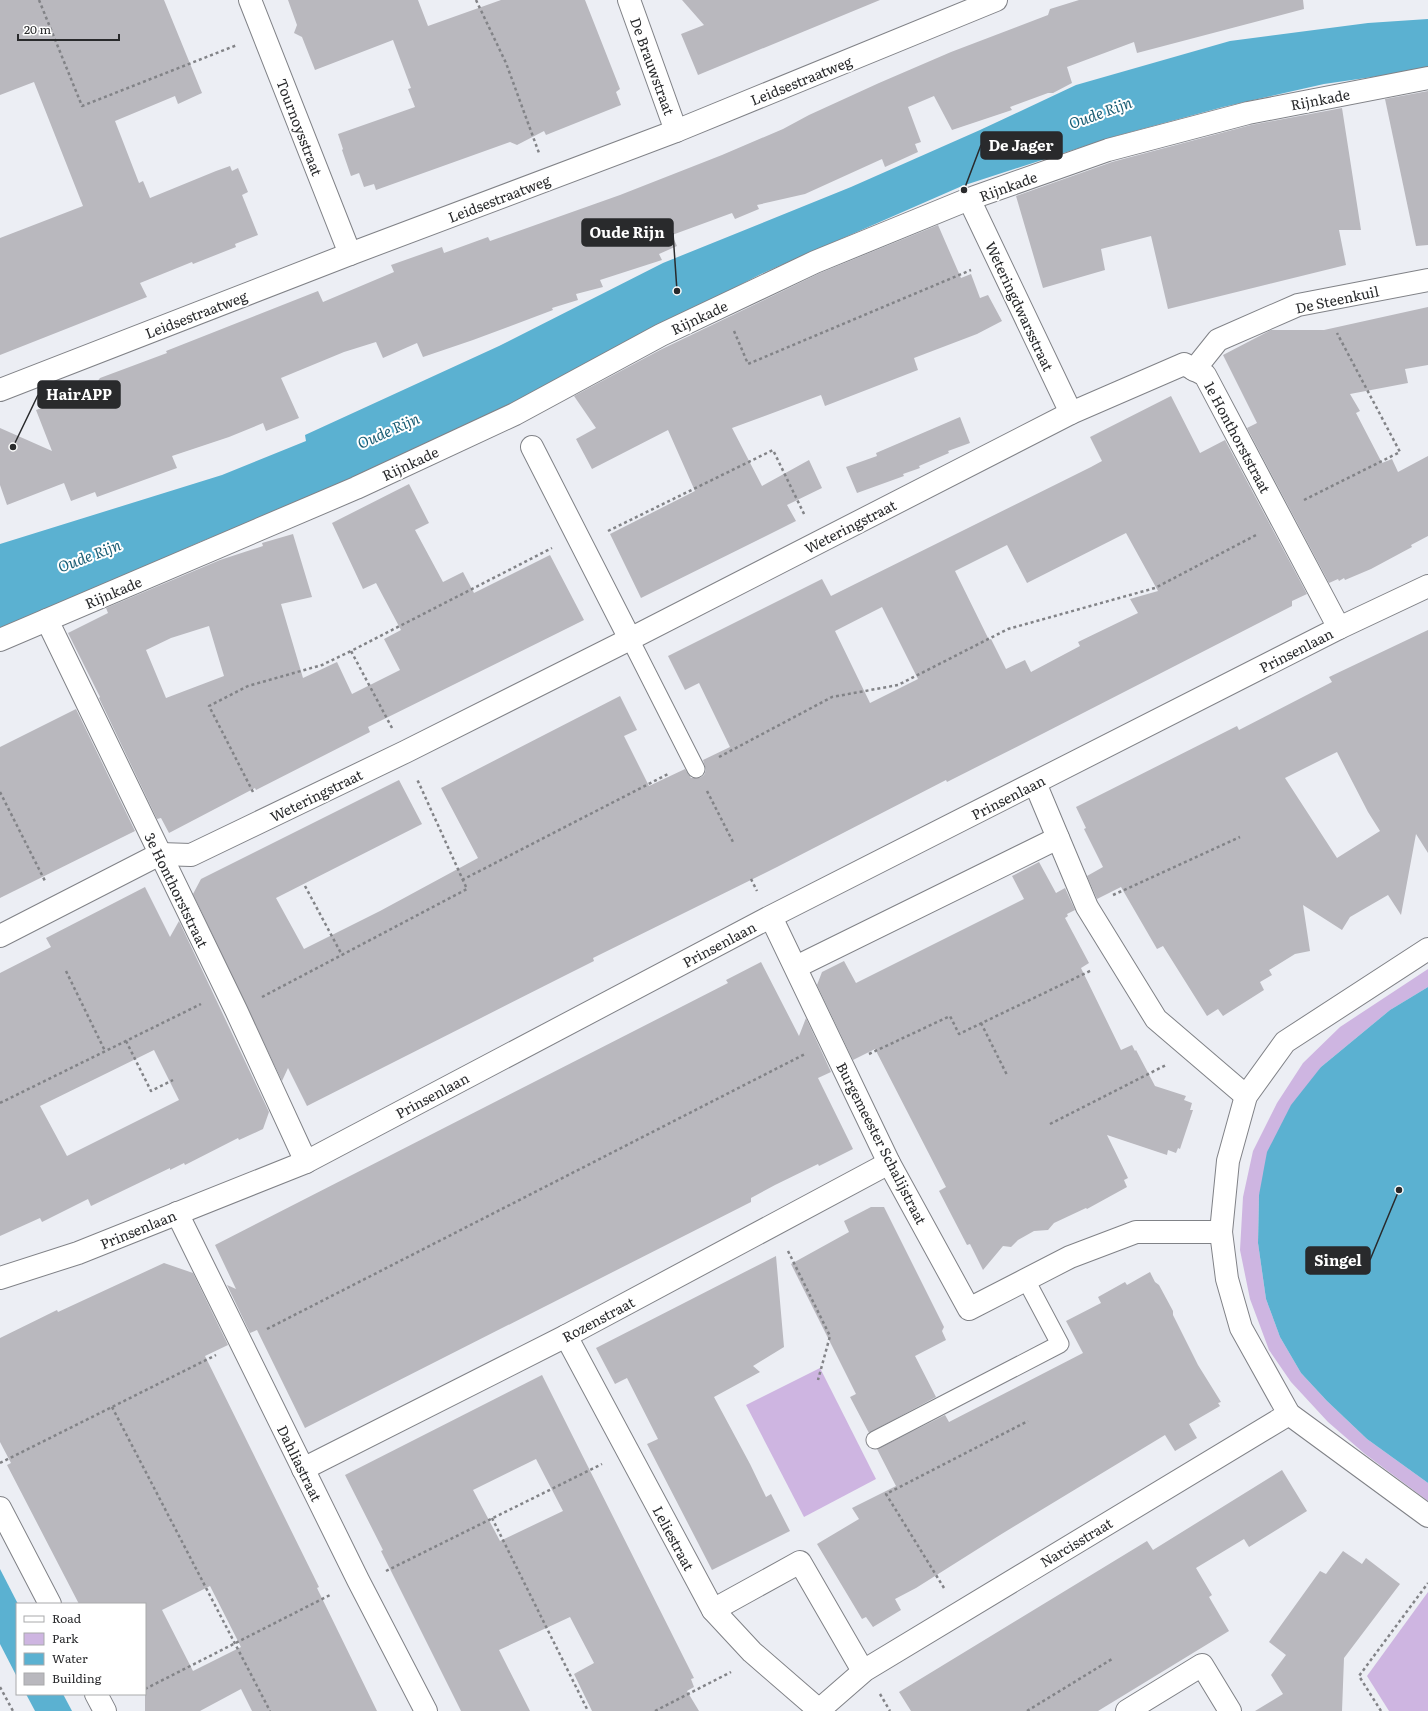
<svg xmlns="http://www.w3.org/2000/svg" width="1428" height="1711" font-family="Literata,serif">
	<rect width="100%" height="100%" fill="#eceef4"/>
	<g fill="#ceb5e1">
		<polygon points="1428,969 1428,987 1390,1010 1321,1067 1259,1195 1258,1243 1266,1299 1280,1337 1301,1373 1327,1401 1367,1439 1428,1483 1428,1501 1365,1454 1328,1422 1291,1382 1269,1350 1250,1299 1240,1250 1243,1197 1253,1151 1277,1103 1303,1063 1340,1027"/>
		<polygon points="820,1368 876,1479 804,1517 746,1405"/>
		<polygon points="1428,1592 1428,1711 1389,1711 1367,1676"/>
	</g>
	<g fill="#5bb1d1">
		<polygon points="1428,19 1428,69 1324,84 1223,107 1116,136 962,186 761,274 520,399 340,485 200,542 0,631 0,544 222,475 306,441 305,435 499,346 663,263 851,187 980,130 1076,85 1230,41 1368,23"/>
		<polygon points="1428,987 1428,1483 1367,1439 1327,1401 1301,1373 1280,1337 1266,1299 1258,1243 1259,1195 1267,1152 1291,1105 1321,1067 1390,1010"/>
		<polygon points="0,1569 18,1604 17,1677 0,1644"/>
		<polygon points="26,1694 63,1694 72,1711 35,1711"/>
	</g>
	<g fill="#b9b8be" fill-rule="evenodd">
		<polygon points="0,0 164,0 202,93 178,104 175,96 115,121 139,183 143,181 150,198 216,171 230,166 232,171 238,168 248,192 242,195 258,235 235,244 236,247 193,264 192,262 140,283 147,297 0,355 0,238 83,206 34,82 0,95"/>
		<polygon points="288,0 418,0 428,26 501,0 585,0 620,89 616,92 621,105 546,135 544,131 517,145 510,142 376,190 374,184 364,187 359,173 351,176 342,150 343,149 338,134 415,107 408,89 411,88 393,40 315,70 302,37 294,33 297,25"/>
		<polygon points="682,0 880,0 698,75 681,34 704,25"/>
		<polygon points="1079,0 1303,0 1304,9 1137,53 1134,42 1067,67 1072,83 1053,93 1048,93 1010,107 1012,110 952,130 934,96 908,107 921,142 915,144 918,152 885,167 882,159 805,194 757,205 759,209 735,219 732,213 672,235 677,246 659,254 662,260 600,280 603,287 576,294 578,300 552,308 553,310 473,340 423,357 417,343 383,358 376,342 344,352 281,378 299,418 266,431 263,423 229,437 172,456 177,468 97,497 95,492 71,501 64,483 7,505 0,485 0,428 52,451 36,410 91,390 100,378 167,353 166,351 318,291 323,302 394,272 391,265 442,247 444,253 488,237 490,241 620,195 722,155 783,129 809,115 879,83 951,52 1048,15 1050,9"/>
		<polygon points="1428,91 1428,245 1416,246 1385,99"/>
		<polygon points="1342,108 1361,230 1339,230 1346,265 1168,309 1151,236 1101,249 1105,270 1043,288 1016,196 1112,162 1251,125"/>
		<polygon points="938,225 961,278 971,274 980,298 988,295 1002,321 977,334 914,358 918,370 825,406 821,395 732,428 762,486 809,460 822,488 787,505 796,521 641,598 610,534 695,491 668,430 592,469 576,439 596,428 574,396 660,350 820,273"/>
		<polygon points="1428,307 1428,365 1405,369 1408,383 1350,394 1360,411 1356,413 1382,463 1392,459 1398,472 1428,456 1428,536 1411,545 1412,547 1371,569 1345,580 1344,578 1339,581 1338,579 1329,583 1247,428 1257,423 1223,355 1271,330 1324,330"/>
		<path d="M1171,396l29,57 25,-13 82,154 -15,7v5l-248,127 -97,49 -1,-2 -169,87 -184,91 1,3 -24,12 -263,133 -19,-38 -6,13 -89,-187 8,-15 198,-99 23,44 -146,74 28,51 76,-38 98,-53 -37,-70 179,-92 17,34 -13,6 25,50 36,-17 6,9h9l4,-3 2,-5 -3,-10 27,-13 -31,-64 -14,7 -17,-34 154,-77 9,17 260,-129 11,-6 -12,-24zM1126,533l32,58 -28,8 8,14 -60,29 2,4 -49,26 -6,-12 -19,9 -15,-30 -2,1 -34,-69 52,-26 20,38zM882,607l36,72 -48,24 -35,-72z"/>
		<polygon points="960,417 970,443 948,451 949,453 919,466 920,468 903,474 904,476 857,493 846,467 877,456 876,453"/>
		<path d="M409,484l20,39 -14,7 28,52 20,-10 11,21 76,-38 34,65 -216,107 2,5 -114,58 -1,-2 -86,45 -8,-15 -4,1 -58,-121 1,-1 -32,-64 40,-20 -2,-5 114,-48 43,-14 -1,-3 31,-9 19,63 -31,7 22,74 34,-16 15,32 48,-24 -16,-31 17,-9 -25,-47 -13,6 -31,-66zM209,626l15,50 -58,22 -20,-48 25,-12z"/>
		<path d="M1428,630v223l-12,-19 -15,81 -13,-20 -38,22 -8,13 -39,-25 7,46 -15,3 -26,16 3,5 -12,7 4,8 -41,26 -5,-7 -11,7 -44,-70 -6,3 -36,-62 -24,12 -10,-23 16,-9 -19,-38 2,-1 -10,-21 161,-81 2,4 93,-48 -3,-5zM1337,752l31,60 12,19 -43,27 -52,-80z"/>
		<polygon points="76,709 135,831 0,898 0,747"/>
		<polygon points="1039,862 1056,893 1065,888 1075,910 1067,914 1068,916 1065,918 1089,963 1081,968 1121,1050 1132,1045 1135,1051 1136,1050 1155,1086 1186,1096 1184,1100 1192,1103 1190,1110 1193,1110 1180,1149 1178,1148 1176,1153 1168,1150 1167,1155 1107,1135 1128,1178 1124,1180 1127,1187 1087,1209 1086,1208 1054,1223 1048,1230 1034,1231 1018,1240 1011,1247 1003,1246 983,1270 970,1244 967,1245 939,1191 946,1187 875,1049 853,1060 817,985 822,972 844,961 856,983 1024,899 1012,876"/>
		<path d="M145,887l25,50 9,-16 90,191 -6,17 -24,11 -1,-2 -53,27 -1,-2 -14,7v-2l-79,38 -3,-7 -46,23 -2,-4 -40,18v-263l51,-26 -5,-9zM154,1050l25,50 -112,56 -27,-50z"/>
		<polygon points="761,962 799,1036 806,1018 831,1072 818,1078 853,1149 819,1166 818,1164 775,1185 751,1198 751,1202 305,1428 257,1330 250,1333 227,1285 236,1289 215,1245 728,983 726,980"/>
		<polygon points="871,1207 884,1207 944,1327 942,1331 946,1340 915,1356 936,1397 869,1433 850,1397 856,1394 791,1264 849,1232 844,1221"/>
		<polygon points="776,1256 784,1347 753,1366 760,1372 714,1397 750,1464 766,1497 771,1494 790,1531 712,1570 647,1444 658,1439 627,1378 615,1384 596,1348"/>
		<path d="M164,1263l29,10 35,72 -23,11 114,231 -2,1 60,123h-125l-11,-22 -41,22h-55v-107h-66l-72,-139 4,-2 -11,-21v-104l57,-28 1,2zM210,1586l31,61 -48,24 -31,-61z"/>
		<polygon points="1150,1272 1155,1282 1159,1285 1173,1311 1173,1315 1198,1365 1221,1402 1218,1403 1220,1406 1189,1424 1197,1438 1175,1451 1165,1435 1000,1535 916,1588 895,1599 901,1610 873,1627 866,1617 862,1619 817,1544 859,1519 852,1508 896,1486 877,1449 945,1415 949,1422 1083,1353 1066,1321 1101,1303 1098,1297 1125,1282 1127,1285"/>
		<path d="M542,1375l152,303 -3,1 3,8 -7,4 12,20h-107l-18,-37 20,-11 -24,-46 -71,33 31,61h-69l-80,-160 2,-1 -38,-75zM536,1459l27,52 -63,30 -27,-51z"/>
		<polygon points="1282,1470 1307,1511 1249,1547 1244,1539 1196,1568 1212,1595 1209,1597 1229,1631 1098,1711 911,1711 899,1692 1147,1541 1153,1550"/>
		<polygon points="1343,1551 1362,1564 1366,1558 1400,1584 1344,1658 1342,1711 1255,1711 1283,1694 1271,1675 1286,1655 1269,1642 1320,1571 1326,1574"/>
	</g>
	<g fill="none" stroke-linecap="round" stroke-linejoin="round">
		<g stroke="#808287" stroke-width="19">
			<g id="service">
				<polyline points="630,639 696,769"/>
				<polyline points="875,1440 1060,1344 1026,1280"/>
			</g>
		</g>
		<g stroke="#808287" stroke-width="24">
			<g id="minor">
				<polyline points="250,0 350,254"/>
				<polyline points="629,0 676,131"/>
				<polyline points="969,199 1071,413"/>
				<polyline points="1194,370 1218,340 1298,305 1428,280"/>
				<polyline points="0,390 350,254 676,131 996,0"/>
				<polyline points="532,447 630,639"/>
				<polyline points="47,620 236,1010 306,1162"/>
				<polyline points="0,640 356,488 515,414 661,335 815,262 969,199 1108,150 1248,113 1428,78"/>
				<polyline points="1035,783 1087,907 1156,1019 1246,1096"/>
				<polyline points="771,917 889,1163 969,1309 1070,1257 1136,1232 1221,1232"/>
				<polyline points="0,936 160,854 191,855 405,752 630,639 1071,413 1184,364 1205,375 1339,628"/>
				<polyline points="1428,949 1285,1042 1246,1096 1228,1161 1221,1232 1227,1279 1241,1328 1289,1414 1428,1516"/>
				<polyline points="796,967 1058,838"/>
				<polyline points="177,1213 358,1580 426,1711"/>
				<polyline points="0,1278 78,1253 306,1162 770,917 1339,628 1428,586"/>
				<polyline points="566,1336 713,1610 752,1652 819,1710 819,1711"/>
				<polyline points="303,1469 566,1336 889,1163"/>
				<polyline points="0,1508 50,1604"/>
				<polyline points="713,1610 800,1562 863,1671"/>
				<polyline points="96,1694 105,1711"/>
				<polyline points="819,1710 865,1670 1289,1414"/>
				<polyline points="1127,1711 1202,1665 1230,1711"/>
			</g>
		</g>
		<g stroke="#828387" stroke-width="2.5" stroke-dasharray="3 3" stroke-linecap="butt">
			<polyline points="39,0 82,106 237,45"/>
			<polyline points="476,0 506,63 539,153"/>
			<polyline points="734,331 748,364 971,270"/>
			<polyline points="1304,500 1400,452 1337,333"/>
			<polyline points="608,531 773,450 805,516"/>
			<polyline points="392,728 351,651 552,548"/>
			<polyline points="719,757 832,697 898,685 1008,629 1155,588 1258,534"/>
			<polyline points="707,791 733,842"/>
			<polyline points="0,792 45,881"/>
			<polyline points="253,792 209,706 248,686 322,665 351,651"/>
			<polyline points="751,879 757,891"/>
			<polyline points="462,880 668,774"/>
			<polyline points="305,886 342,955"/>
			<polyline points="1113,895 1240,837"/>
			<polyline points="66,971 105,1051"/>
			<polyline points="262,997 467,889 417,779"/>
			<polyline points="981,1023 1007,1075"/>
			<polyline points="126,1041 151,1091 173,1080"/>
			<polyline points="869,1054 950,1016 959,1034 1092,970"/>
			<polyline points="0,1103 201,1004"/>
			<polyline points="1050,1124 1166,1065"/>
			<polyline points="788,1251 830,1336 818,1380"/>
			<polyline points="267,1329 805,1054"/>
			<polyline points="112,1407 270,1711"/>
			<polyline points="0,1463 216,1355"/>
			<polyline points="492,1518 588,1711"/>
			<polyline points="386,1571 602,1464"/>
			<polyline points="944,1588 886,1494 1028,1421"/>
			<polyline points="0,1687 13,1711"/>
			<polyline points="145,1689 332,1594"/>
			<polyline points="880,1694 890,1711"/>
			<polyline points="655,1711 731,1672"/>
			<polyline points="1027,1711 1112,1659"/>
			<polyline points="1381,1711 1359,1676 1428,1583"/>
		</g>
		<use href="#service" stroke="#fff" stroke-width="17"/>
		<use href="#minor" stroke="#fff" stroke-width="22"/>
	</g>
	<g text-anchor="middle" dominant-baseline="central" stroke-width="4" stroke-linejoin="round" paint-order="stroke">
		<g font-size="14" fill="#292a2c" stroke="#fff">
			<text transform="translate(653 66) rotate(70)">De Brauwstraat</text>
			<text transform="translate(801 80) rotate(-22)">Leidsestraatweg</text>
			<text transform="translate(1320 99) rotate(-11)">Rijnkade</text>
			<text transform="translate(300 127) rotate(69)">Tournoysstraat</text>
			<text transform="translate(1008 186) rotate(-20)">Rijnkade</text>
			<text transform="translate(499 198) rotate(-21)">Leidsestraatweg</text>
			<text transform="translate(1337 299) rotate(-12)">De Steenkuil</text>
			<text transform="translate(1020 306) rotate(65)">Weteringdwarsstraat</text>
			<text transform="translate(196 314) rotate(-21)">Leidsestraatweg</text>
			<text transform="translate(699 317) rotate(-25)">Rijnkade</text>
			<text transform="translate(1238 437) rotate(62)">1e Honthorststraat</text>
			<text transform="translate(410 463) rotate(-25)">Rijnkade</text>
			<text transform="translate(850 526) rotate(-27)">Weteringstraat</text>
			<text transform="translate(113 592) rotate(-23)">Rijnkade</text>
			<text transform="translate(1296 650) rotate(-27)">Prinsenlaan</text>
			<text transform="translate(316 795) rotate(-26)">Weteringstraat</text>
			<text transform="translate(1008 797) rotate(-27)">Prinsenlaan</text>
			<text transform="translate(177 890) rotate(64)">3e Honthorststraat</text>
			<text transform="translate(719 944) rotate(-28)">Prinsenlaan</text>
			<text transform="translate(432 1095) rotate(-28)">Prinsenlaan</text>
			<text transform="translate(882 1143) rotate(63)">Burgemeester Schalijstraat</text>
			<text transform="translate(138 1229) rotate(-22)">Prinsenlaan</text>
			<text transform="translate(598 1319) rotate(-28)">Rozenstraat</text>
			<text transform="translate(300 1463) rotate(64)">Dahliastraat</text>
			<text transform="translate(674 1538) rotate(62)">Leliestraat</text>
			<text transform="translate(1076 1542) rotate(-31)">Narcisstraat</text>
		</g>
		<g font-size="15" font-style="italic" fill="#195d74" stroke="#fff">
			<text transform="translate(1100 112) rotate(-20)">Oude Rijn</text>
			<text transform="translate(388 430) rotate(-24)">Oude Rijn</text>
			<text transform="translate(89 555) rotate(-21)">Oude Rijn</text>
		</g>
	</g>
	<path fill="none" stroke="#292a2c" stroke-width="1.5" d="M964 190L981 145M677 291L673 233M13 447L38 395M1399 1190L1370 1260"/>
	<g fill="#292a2c" stroke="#fff" stroke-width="1.5">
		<circle cx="964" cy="190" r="4"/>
		<circle cx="677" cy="291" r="4"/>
		<circle cx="13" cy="447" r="4"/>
		<circle cx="1399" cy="1190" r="4"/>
	</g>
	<g fill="#292a2c" stroke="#292a2c" stroke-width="1.5">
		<rect x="981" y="132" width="81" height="27" rx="4"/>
		<rect x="582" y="219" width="91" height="27" rx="4"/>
		<rect x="38" y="381" width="82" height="27" rx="4"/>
		<rect x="1306" y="1247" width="64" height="27" rx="4"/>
	</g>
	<g font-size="15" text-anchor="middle" font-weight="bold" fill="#fff">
		<text x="1021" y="151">De Jager</text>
		<text x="627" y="238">Oude Rijn</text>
		<text x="79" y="400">HairAPP</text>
		<text x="1338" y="1266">Singel</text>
	</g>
	<rect x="16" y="1603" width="130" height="92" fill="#ffffff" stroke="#a9aaab"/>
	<rect x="24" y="1616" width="20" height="6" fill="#ffffff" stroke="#a9aaab"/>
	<text x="52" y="1623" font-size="12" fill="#292a2c">Road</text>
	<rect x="24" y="1633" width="20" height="12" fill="#ceb5e1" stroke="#a9aaab"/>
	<text x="52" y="1643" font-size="12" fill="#292a2c">Park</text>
	<rect x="24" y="1653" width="20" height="12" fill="#5bb1d1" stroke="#a9aaab"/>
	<text x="52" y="1663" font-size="12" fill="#292a2c">Water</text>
	<rect x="24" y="1673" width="20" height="12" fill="#b9b8be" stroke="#a9aaab"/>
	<text x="52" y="1683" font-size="12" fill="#292a2c">Building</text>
	<path d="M18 34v6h101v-6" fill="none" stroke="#292a2c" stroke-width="2"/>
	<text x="24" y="34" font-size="12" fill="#292a2c" stroke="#ffffff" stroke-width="3" paint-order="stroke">20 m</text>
</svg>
